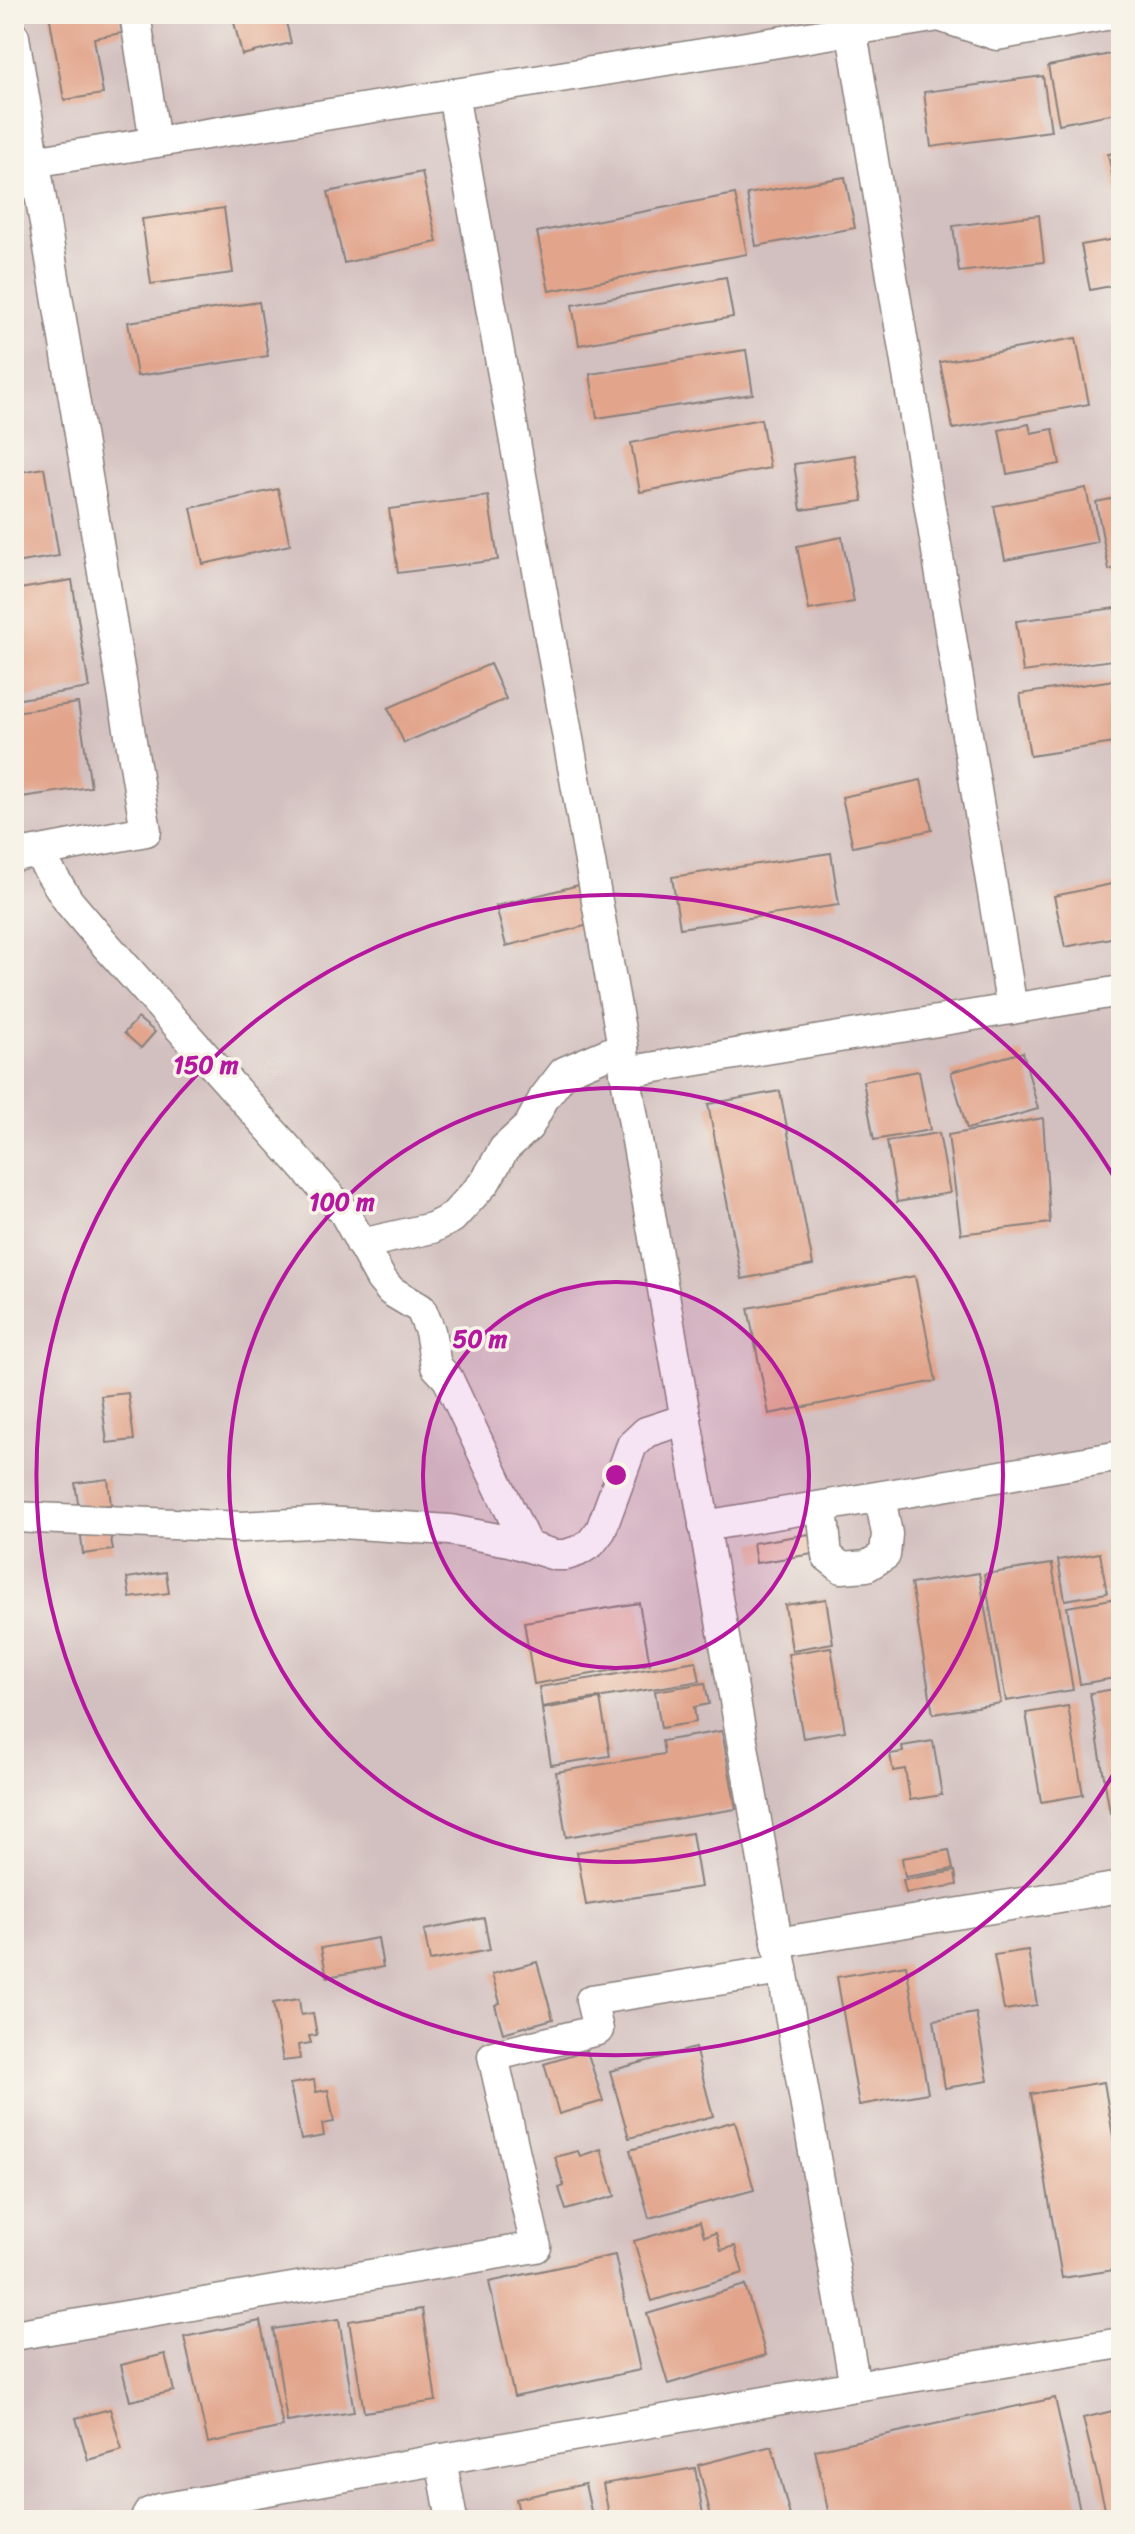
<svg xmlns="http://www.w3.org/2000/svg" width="1135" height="2534" font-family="Sriracha,sans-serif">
	<rect width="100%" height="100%" fill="#f7f3e8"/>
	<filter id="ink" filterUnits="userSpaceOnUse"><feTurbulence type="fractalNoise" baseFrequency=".0125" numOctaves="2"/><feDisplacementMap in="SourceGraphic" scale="16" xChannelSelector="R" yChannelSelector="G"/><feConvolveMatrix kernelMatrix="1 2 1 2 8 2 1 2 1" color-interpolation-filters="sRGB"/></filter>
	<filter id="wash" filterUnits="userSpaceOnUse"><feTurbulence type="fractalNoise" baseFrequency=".006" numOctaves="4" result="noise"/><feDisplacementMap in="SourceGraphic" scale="32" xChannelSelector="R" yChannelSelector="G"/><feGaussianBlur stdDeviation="1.8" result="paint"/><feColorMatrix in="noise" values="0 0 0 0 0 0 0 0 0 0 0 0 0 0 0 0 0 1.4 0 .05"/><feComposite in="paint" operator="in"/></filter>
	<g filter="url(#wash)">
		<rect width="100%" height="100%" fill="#f0ddbd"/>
		<rect fill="#d2bfbf" x="14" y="14" width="1107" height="2506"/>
		<g id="blocks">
			<g fill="#e2a58c">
				<polygon points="49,14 119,14 122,33 94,38 103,94 64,100"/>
				<polygon points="232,14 284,14 291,43 242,55"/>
				<polygon points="1121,52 1121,112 1059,124 1048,66"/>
				<polygon points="1043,76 1051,131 931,147 924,92"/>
				<polygon points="1121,152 1121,215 1120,216 1108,154"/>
				<polygon points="422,172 437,242 344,263 328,192"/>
				<polygon points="845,177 855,228 756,246 747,194"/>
				<polygon points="735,194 747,254 549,291 537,232"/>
				<polygon points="224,208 233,273 151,284 142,219"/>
				<polygon points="1039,215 1044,262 959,272 953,226"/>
				<polygon points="1121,238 1121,284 1090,290 1081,245"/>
				<polygon points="726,277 733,317 579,345 572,305"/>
				<polygon points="259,302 268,356 137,376 128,322"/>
				<polygon points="1076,338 1089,404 953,429 940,362"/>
				<polygon points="746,350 753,394 597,418 590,374"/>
				<polygon points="761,419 770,468 640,492 631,443"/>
				<polygon points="1029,424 1031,433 1053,429 1060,464 1007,474 999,430"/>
				<polygon points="855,455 863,501 801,510 794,464"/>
				<polygon points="44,468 59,556 14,563 14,473"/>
				<polygon points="1086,488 1097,542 1005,560 994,506"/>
				<polygon points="278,489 290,545 203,564 191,508"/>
				<polygon points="488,496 498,560 398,573 389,509"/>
				<polygon points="1121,497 1121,567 1109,570 1096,502"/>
				<polygon points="842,537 854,602 809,610 797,546"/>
				<polygon points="72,580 89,688 14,700 14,590"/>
				<polygon points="1115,608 1121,659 1023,672 1016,621"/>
				<polygon points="490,664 506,699 404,743 388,708"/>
				<polygon points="1121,679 1121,742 1030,756 1020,694"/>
				<polygon points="78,703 91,787 14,798 14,712"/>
				<polygon points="921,780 932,830 853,847 842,797"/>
				<polygon points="831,853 839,905 680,928 672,877"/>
				<polygon points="1121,882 1121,936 1065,947 1054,896"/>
				<polygon points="579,885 589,925 506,946 496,906"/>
				<polygon points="138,1018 155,1032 141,1048 124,1033"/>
				<polygon points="1023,1052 1038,1109 967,1129 951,1072"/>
				<polygon points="919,1071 930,1130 874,1140 863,1081"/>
				<polygon points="780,1091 813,1265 742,1279 708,1104"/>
				<polygon points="1043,1118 1050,1223 961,1234 948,1135"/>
				<polygon points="939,1133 950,1193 897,1202 887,1141"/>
				<polygon points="915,1276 936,1381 769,1414 748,1308"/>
				<polygon points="128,1393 134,1440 107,1443 101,1396"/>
				<polygon points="108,1479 111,1505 79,1509 75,1483"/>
				<polygon points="108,1523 113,1550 83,1554 80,1528"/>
				<polygon points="816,1533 819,1553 756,1563 753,1543"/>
				<polygon points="1100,1553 1107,1593 1065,1600 1058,1560"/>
				<polygon points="1052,1564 1073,1690 1006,1701 984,1574"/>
				<polygon points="166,1572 169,1593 130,1598 127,1578"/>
				<polygon points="979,1573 1001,1703 933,1714 911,1584"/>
				<polygon points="1117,1598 1121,1620 1121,1677 1080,1684 1067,1607"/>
				<polygon points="826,1599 833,1643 792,1650 785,1605"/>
				<polygon points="639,1603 650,1664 534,1684 524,1622"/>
				<polygon points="831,1647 845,1731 803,1738 788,1654"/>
				<polygon points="696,1661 700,1681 542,1707 539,1687"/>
				<polygon points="705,1683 709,1704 694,1707 696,1722 661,1728 655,1691"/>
				<polygon points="1121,1688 1121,1812 1110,1813 1090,1693"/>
				<polygon points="600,1699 610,1756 551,1765 542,1709"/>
				<polygon points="1068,1706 1083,1795 1041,1802 1026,1713"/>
				<polygon points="722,1731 736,1809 566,1837 556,1772 664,1754 662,1741"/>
				<polygon points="933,1741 942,1795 910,1800 905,1769 893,1771 890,1754 903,1752 902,1746"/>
				<polygon points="692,1833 701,1887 586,1905 577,1852"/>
				<polygon points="949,1850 953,1869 905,1877 902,1858"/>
				<polygon points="955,1871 957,1885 906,1893 903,1880"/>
				<polygon points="484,1918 490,1950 430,1961 424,1930"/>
				<polygon points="378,1938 383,1967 327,1977 321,1948"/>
				<polygon points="1028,1950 1037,2005 1004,2010 994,1955"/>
				<polygon points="537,1962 553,2019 503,2033 495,2005 500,2003 492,1974"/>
				<polygon points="906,1965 928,2093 859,2105 837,1977"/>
				<polygon points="299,1999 301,2015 313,2013 317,2035 309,2036 311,2043 298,2045 300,2059 283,2061 273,2003"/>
				<polygon points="976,2013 988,2081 945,2088 934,2020"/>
				<polygon points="695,2048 713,2116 629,2138 610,2071"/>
				<polygon points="587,2051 603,2101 559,2114 544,2064"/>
				<polygon points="314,2080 316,2092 328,2090 334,2122 322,2124 324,2136 301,2140 290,2084"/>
				<polygon points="1104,2082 1121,2184 1121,2269 1062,2278 1031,2094"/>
				<polygon points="735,2121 754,2190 649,2218 630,2150"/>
				<polygon points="601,2149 615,2196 566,2210 559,2188 564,2186 555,2157 578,2151 580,2156"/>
				<polygon points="700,2222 704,2236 716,2233 721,2250 735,2246 743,2273 652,2301 634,2241"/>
				<polygon points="615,2255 640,2370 514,2397 489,2282"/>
				<polygon points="745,2285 766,2355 668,2384 647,2314"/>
				<polygon points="422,2309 436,2401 364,2412 349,2321"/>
				<polygon points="339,2319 354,2412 287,2422 273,2329"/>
				<polygon points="260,2321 283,2427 208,2443 184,2337"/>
				<polygon points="165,2354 174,2391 130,2401 121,2365"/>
				<polygon points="1055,2398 1082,2520 830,2520 815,2450"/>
				<polygon points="110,2409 122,2450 88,2460 76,2418"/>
				<polygon points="1121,2409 1121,2520 1108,2520 1083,2418"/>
				<polygon points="772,2446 791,2520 712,2520 698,2465"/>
				<polygon points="695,2468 704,2520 610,2520 603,2484"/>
				<polygon points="585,2484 593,2520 521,2520 516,2499"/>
			</g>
		</g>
	</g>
	<g filter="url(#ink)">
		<use href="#blocks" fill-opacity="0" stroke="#89807c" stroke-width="2"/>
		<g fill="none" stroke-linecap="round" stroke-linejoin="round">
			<g stroke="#89807c" stroke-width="33">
				<g id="minor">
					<polyline points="135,14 155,142"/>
					<polyline points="849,14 1012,1009"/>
					<polyline points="14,37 146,831 14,856"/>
					<polyline points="453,94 623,1047 625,1072 855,2386"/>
					<polyline points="14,165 939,16 997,35 1111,14"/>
					<polyline points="38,853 69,902 97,935 344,1212 381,1279 391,1291 421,1309 430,1331 436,1366 448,1379 527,1546"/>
					<polyline points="625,1072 1121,991"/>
					<polyline points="361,1244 432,1228 452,1218 485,1182 504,1149 529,1126 544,1098 564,1072 623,1047"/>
					<polyline points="822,1507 827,1556 842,1568 867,1566 885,1555 887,1534 880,1497"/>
					<polyline points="14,1517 242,1527 326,1522 450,1530 509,1541 555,1555 566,1555 578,1551 591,1543 601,1530 632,1445 646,1432 686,1419"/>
					<polyline points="704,1526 1121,1456"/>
					<polyline points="777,1943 1121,1887"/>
					<polyline points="14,2335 536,2247 493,2056 598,2030 591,2000 782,1970"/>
					<polyline points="441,2459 452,2520"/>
					<polyline points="145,2520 149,2513 160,2509 855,2386 1121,2343"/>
				</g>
			</g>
			<use href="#minor" stroke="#fff" stroke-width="30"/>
		</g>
	</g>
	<circle cx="616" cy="1475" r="193" fill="#b5179e" fill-opacity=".12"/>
	<g fill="none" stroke="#b5179e" stroke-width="4">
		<circle cx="616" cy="1475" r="193"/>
		<circle cx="616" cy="1475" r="387"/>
		<path d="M1121 1761A580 580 0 1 1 1121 1189"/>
	</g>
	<circle cx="616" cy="1475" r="12" fill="#b5179e" stroke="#f7f3e8" stroke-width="4"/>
	<g font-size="24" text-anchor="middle" font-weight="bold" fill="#b5179e" stroke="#f7f3e8" stroke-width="7" stroke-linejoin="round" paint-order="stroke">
		<text x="206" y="1073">150 m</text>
		<text x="342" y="1210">100 m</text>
		<text x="480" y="1347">50 m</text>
	</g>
	<rect width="1135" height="2534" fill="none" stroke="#f7f3e8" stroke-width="48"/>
</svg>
